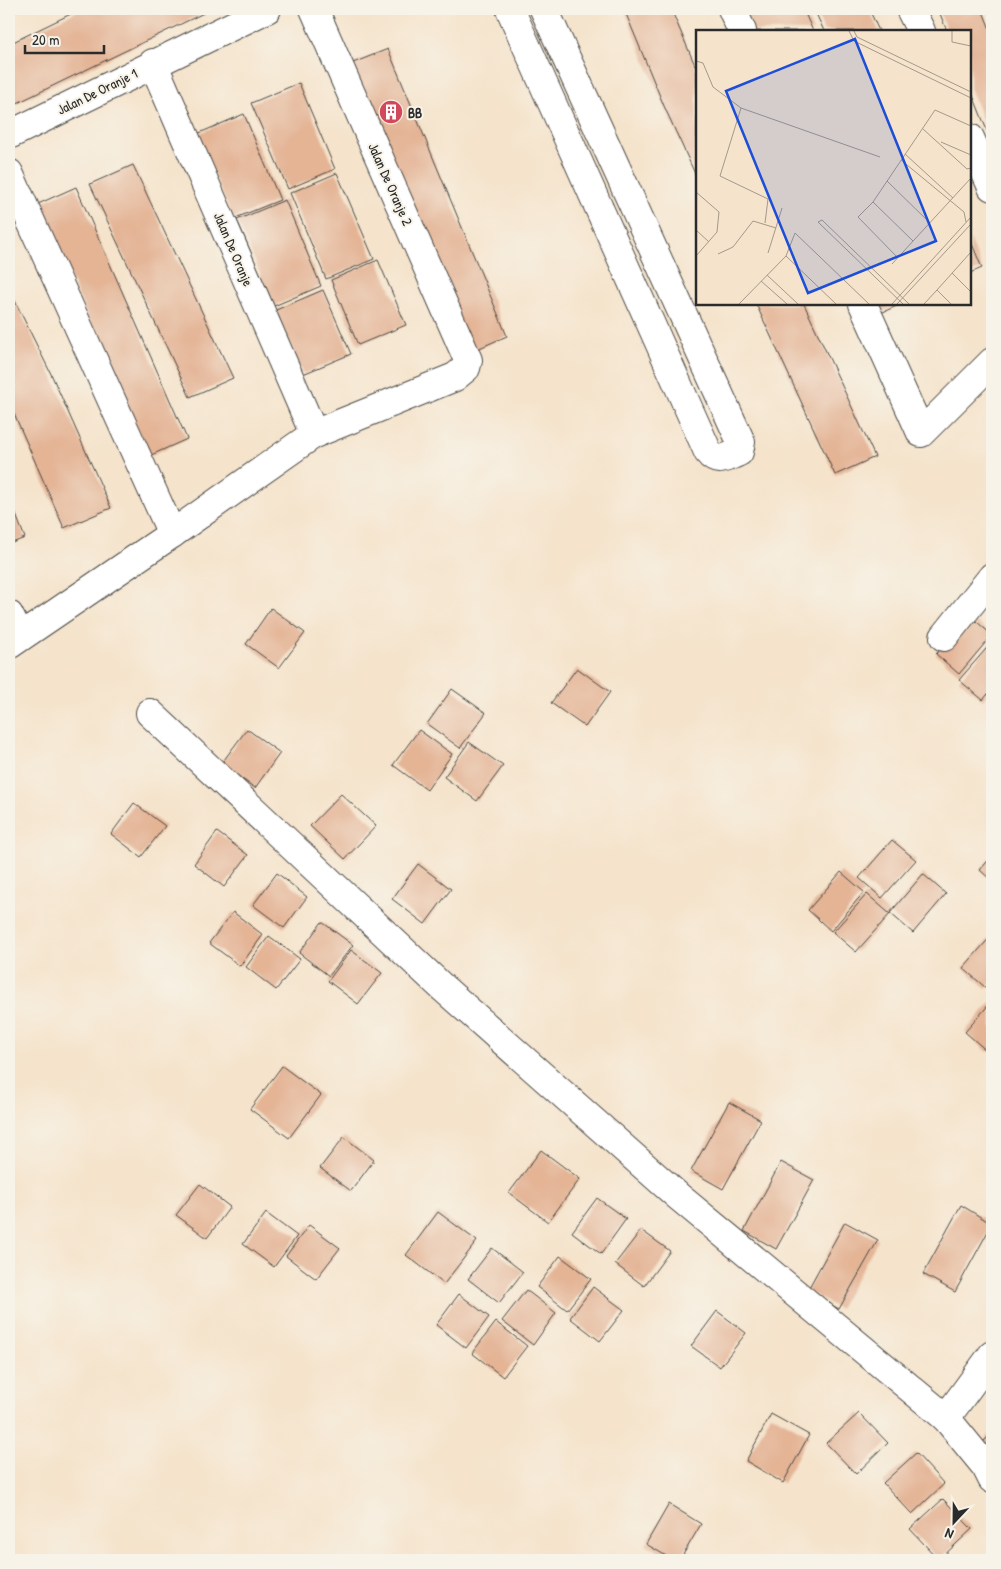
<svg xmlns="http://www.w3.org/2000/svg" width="1001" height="1569" font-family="'Patrick Hand',sans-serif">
	<rect width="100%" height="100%" fill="#f7f3e8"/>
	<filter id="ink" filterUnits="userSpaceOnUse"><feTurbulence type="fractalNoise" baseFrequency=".02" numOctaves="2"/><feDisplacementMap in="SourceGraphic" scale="10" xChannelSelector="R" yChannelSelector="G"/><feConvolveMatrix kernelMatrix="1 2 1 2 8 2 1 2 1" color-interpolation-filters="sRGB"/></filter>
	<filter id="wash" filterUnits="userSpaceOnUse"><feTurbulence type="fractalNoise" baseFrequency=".0096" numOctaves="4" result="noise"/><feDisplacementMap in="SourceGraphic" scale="20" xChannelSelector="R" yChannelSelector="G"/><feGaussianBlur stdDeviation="1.12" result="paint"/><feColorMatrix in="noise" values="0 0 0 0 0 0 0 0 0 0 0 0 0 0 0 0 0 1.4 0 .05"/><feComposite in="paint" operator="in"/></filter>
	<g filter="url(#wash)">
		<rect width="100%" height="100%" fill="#f5e3cb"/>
		<g id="blocks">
			<g fill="#e4b495">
				<polygon points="81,9 212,9 9,107 9,44"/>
				<polygon points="624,9 671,9 697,70 697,178 664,106"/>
				<polygon points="740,9 803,9 813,31 750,31"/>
				<polygon points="814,9 869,9 879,31 824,31"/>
				<polygon points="938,9 982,9 992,34 992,143 970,88 970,31 947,31"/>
				<polygon points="388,49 507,336 468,353 348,65"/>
				<polygon points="299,83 335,169 288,189 251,103"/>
				<polygon points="244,114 280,200 233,219 197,134"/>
				<polygon points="133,165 233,378 190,397 90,184"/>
				<polygon points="337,173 374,259 326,279 290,193"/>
				<polygon points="76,187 187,439 149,456 38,204"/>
				<polygon points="285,200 321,286 274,306 237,220"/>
				<polygon points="970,239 982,268 970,273"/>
				<polygon points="378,260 406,325 358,345 331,280"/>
				<polygon points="9,289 52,376 111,508 64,528 9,402"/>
				<polygon points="323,290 351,354 303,374 276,310"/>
				<polygon points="756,304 804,304 875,457 835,475"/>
				<polygon points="869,304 901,304 874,316"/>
				<polygon points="9,497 25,538 9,544"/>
				<polygon points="271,608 305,633 279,668 246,644"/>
				<polygon points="969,615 992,635 959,674 936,654"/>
				<polygon points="992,642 992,689 983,700 959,680"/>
				<polygon points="577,668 610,692 585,727 551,703"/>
				<polygon points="452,689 486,713 460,748 427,724"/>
				<polygon points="247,729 280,753 255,788 221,764"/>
				<polygon points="419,730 452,754 427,790 393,765"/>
				<polygon points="469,742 503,766 477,801 444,777"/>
				<polygon points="341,794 376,826 345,859 310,826"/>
				<polygon points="134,803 165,826 141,857 111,834"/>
				<polygon points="217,832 248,855 224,887 194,864"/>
				<polygon points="892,840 916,860 882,898 859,878"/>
				<polygon points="992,856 992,881 980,870"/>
				<polygon points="418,864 451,889 425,924 392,899"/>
				<polygon points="841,872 864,892 831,931 808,910"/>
				<polygon points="277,873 307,897 284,928 253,905"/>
				<polygon points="923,874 946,894 913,933 890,913"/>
				<polygon points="867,894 890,914 856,952 833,932"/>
				<polygon points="233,912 263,935 240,966 209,943"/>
				<polygon points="322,922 353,945 329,976 299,953"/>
				<polygon points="992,935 992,982 986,988 963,968"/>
				<polygon points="269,936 300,959 276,990 246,967"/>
				<polygon points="351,950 382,973 358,1004 328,981"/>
				<polygon points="992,1001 992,1048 988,1052 965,1032"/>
				<polygon points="282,1066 321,1095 289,1138 250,1109"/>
				<polygon points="729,1102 761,1120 723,1189 691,1171"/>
				<polygon points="344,1137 374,1160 351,1191 320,1168"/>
				<polygon points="541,1150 580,1179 548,1222 509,1193"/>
				<polygon points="781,1162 814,1180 776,1249 744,1231"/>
				<polygon points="200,1184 230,1207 207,1238 176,1215"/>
				<polygon points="597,1198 626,1219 601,1254 572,1232"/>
				<polygon points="961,1205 992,1224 955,1292 923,1274"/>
				<polygon points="438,1212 477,1241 444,1284 406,1255"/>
				<polygon points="266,1213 297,1236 274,1267 243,1244"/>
				<polygon points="845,1222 878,1240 839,1309 807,1291"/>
				<polygon points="309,1225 340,1248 316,1279 286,1256"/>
				<polygon points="641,1230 670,1251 644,1286 615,1264"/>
				<polygon points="492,1248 523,1272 499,1303 468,1279"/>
				<polygon points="560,1256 591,1279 567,1310 537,1287"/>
				<polygon points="593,1287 624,1310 600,1341 570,1318"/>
				<polygon points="526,1290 556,1313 533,1345 502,1321"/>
				<polygon points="459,1294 489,1317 466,1348 436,1325"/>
				<polygon points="717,1311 746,1333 720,1367 691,1346"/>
				<polygon points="496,1322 527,1346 503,1377 472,1353"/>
				<polygon points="859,1413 888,1443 856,1474 826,1443"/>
				<polygon points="771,1414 809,1435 783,1483 746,1461"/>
				<polygon points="992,1433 992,1458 980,1445"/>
				<polygon points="916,1453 944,1484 912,1514 883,1483"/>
				<polygon points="943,1499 972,1529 939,1560 910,1529"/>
				<polygon points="669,1504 701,1524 680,1560 673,1560 646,1544"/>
			</g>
		</g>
	</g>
	<g filter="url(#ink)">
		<use href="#blocks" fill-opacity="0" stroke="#494743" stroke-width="1"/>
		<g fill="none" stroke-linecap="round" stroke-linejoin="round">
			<g stroke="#494743" stroke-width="30">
				<g id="minor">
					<path d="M510,9l198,443c9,12 18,6 31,0l2,-10 -197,-433"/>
					<polyline points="732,9 742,31"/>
					<polyline points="910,9 921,31"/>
					<polyline points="153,63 314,434"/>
					<polyline points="9,135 267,9"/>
					<polyline points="970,138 992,187"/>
					<polyline points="9,173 172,534"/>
					<polyline points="863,304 921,433 992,362"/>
					<polyline points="9,615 20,637"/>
					<polyline points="944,637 992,577"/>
					<polyline points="9,645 172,534 314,434 455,377 466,368 468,360 314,9"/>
					<polyline points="150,713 443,988 679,1197 946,1418 986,1467 992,1479"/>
					<polyline points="946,1418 992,1355"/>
				</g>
			</g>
			<use href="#minor" stroke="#fff" stroke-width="28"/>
		</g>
	</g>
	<defs>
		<g id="building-disc" transform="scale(1.25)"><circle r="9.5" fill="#d1495b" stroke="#f7f3e8"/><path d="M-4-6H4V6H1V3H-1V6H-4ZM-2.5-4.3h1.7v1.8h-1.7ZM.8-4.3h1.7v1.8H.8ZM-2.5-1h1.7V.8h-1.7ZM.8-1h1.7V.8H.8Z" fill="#fff"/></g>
	</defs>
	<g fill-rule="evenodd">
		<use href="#building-disc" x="391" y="112"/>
	</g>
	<g text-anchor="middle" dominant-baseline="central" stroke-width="4" stroke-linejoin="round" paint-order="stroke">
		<g font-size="14" fill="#2b2b2b" stroke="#f7f3e8">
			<text transform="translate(97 91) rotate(-26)">Jalan De Oranje 1</text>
			<text transform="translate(391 184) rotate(66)">Jalan De Oranje 2</text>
			<text transform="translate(234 249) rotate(67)">Jalan De Oranje</text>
		</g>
		<g font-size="14" font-weight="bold" fill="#2b2b2b" stroke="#f7f3e8" text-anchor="start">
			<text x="408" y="112">BB</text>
		</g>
	</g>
	<g transform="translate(696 30)">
		<rect width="275" height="275" fill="#f5e3cb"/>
		<path fill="none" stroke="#a4998b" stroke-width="1" d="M153,1l5,10 117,57M158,1l3,6 114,55M256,1v11l19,4M0,31l7,2 10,24 28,21 139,49M45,78l-21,68 48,23 -3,24M227,99l44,40 4,-1M245,112l30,13M209,124l48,44M205,130l63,52 2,10M191,151l43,42M0,162l23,20 -2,20 -21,24M177,172l40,39M0,200l13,12M72,223l14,-45M22,224l15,-7 20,-26 23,7M90,226l50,48M202,228l-40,-41 15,-15 62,-92 36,16M196,234l79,-86M256,243l19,19M71,245l31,29M65,251l26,23M43,274l47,-48 9,-23 74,71M196,274l79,-87M201,274l74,-80M207,274l-85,-82 4,-2 87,84M228,274l13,-14M255,274l-14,-14 34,-38"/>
		<path fill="#1d4ed8" fill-opacity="0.15" stroke="#1d4ed8" stroke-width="2.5" d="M159,9l81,202 -128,52 -82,-202z"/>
		<rect width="275" height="275" fill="none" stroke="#2b2b2b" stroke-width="2.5"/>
	</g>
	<rect width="1001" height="1569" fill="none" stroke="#f7f3e8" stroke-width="30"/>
	<g transform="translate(954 1522) rotate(202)" stroke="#f7f3e8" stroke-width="4" paint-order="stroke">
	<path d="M0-4L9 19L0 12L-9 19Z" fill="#2b2b2b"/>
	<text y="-8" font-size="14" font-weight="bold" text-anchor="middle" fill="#2b2b2b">N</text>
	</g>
	<path d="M25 45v8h79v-8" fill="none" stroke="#2b2b2b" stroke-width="2.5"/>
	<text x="32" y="45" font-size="15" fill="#2b2b2b" stroke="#f7f3e8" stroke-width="4" paint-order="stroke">20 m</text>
</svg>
